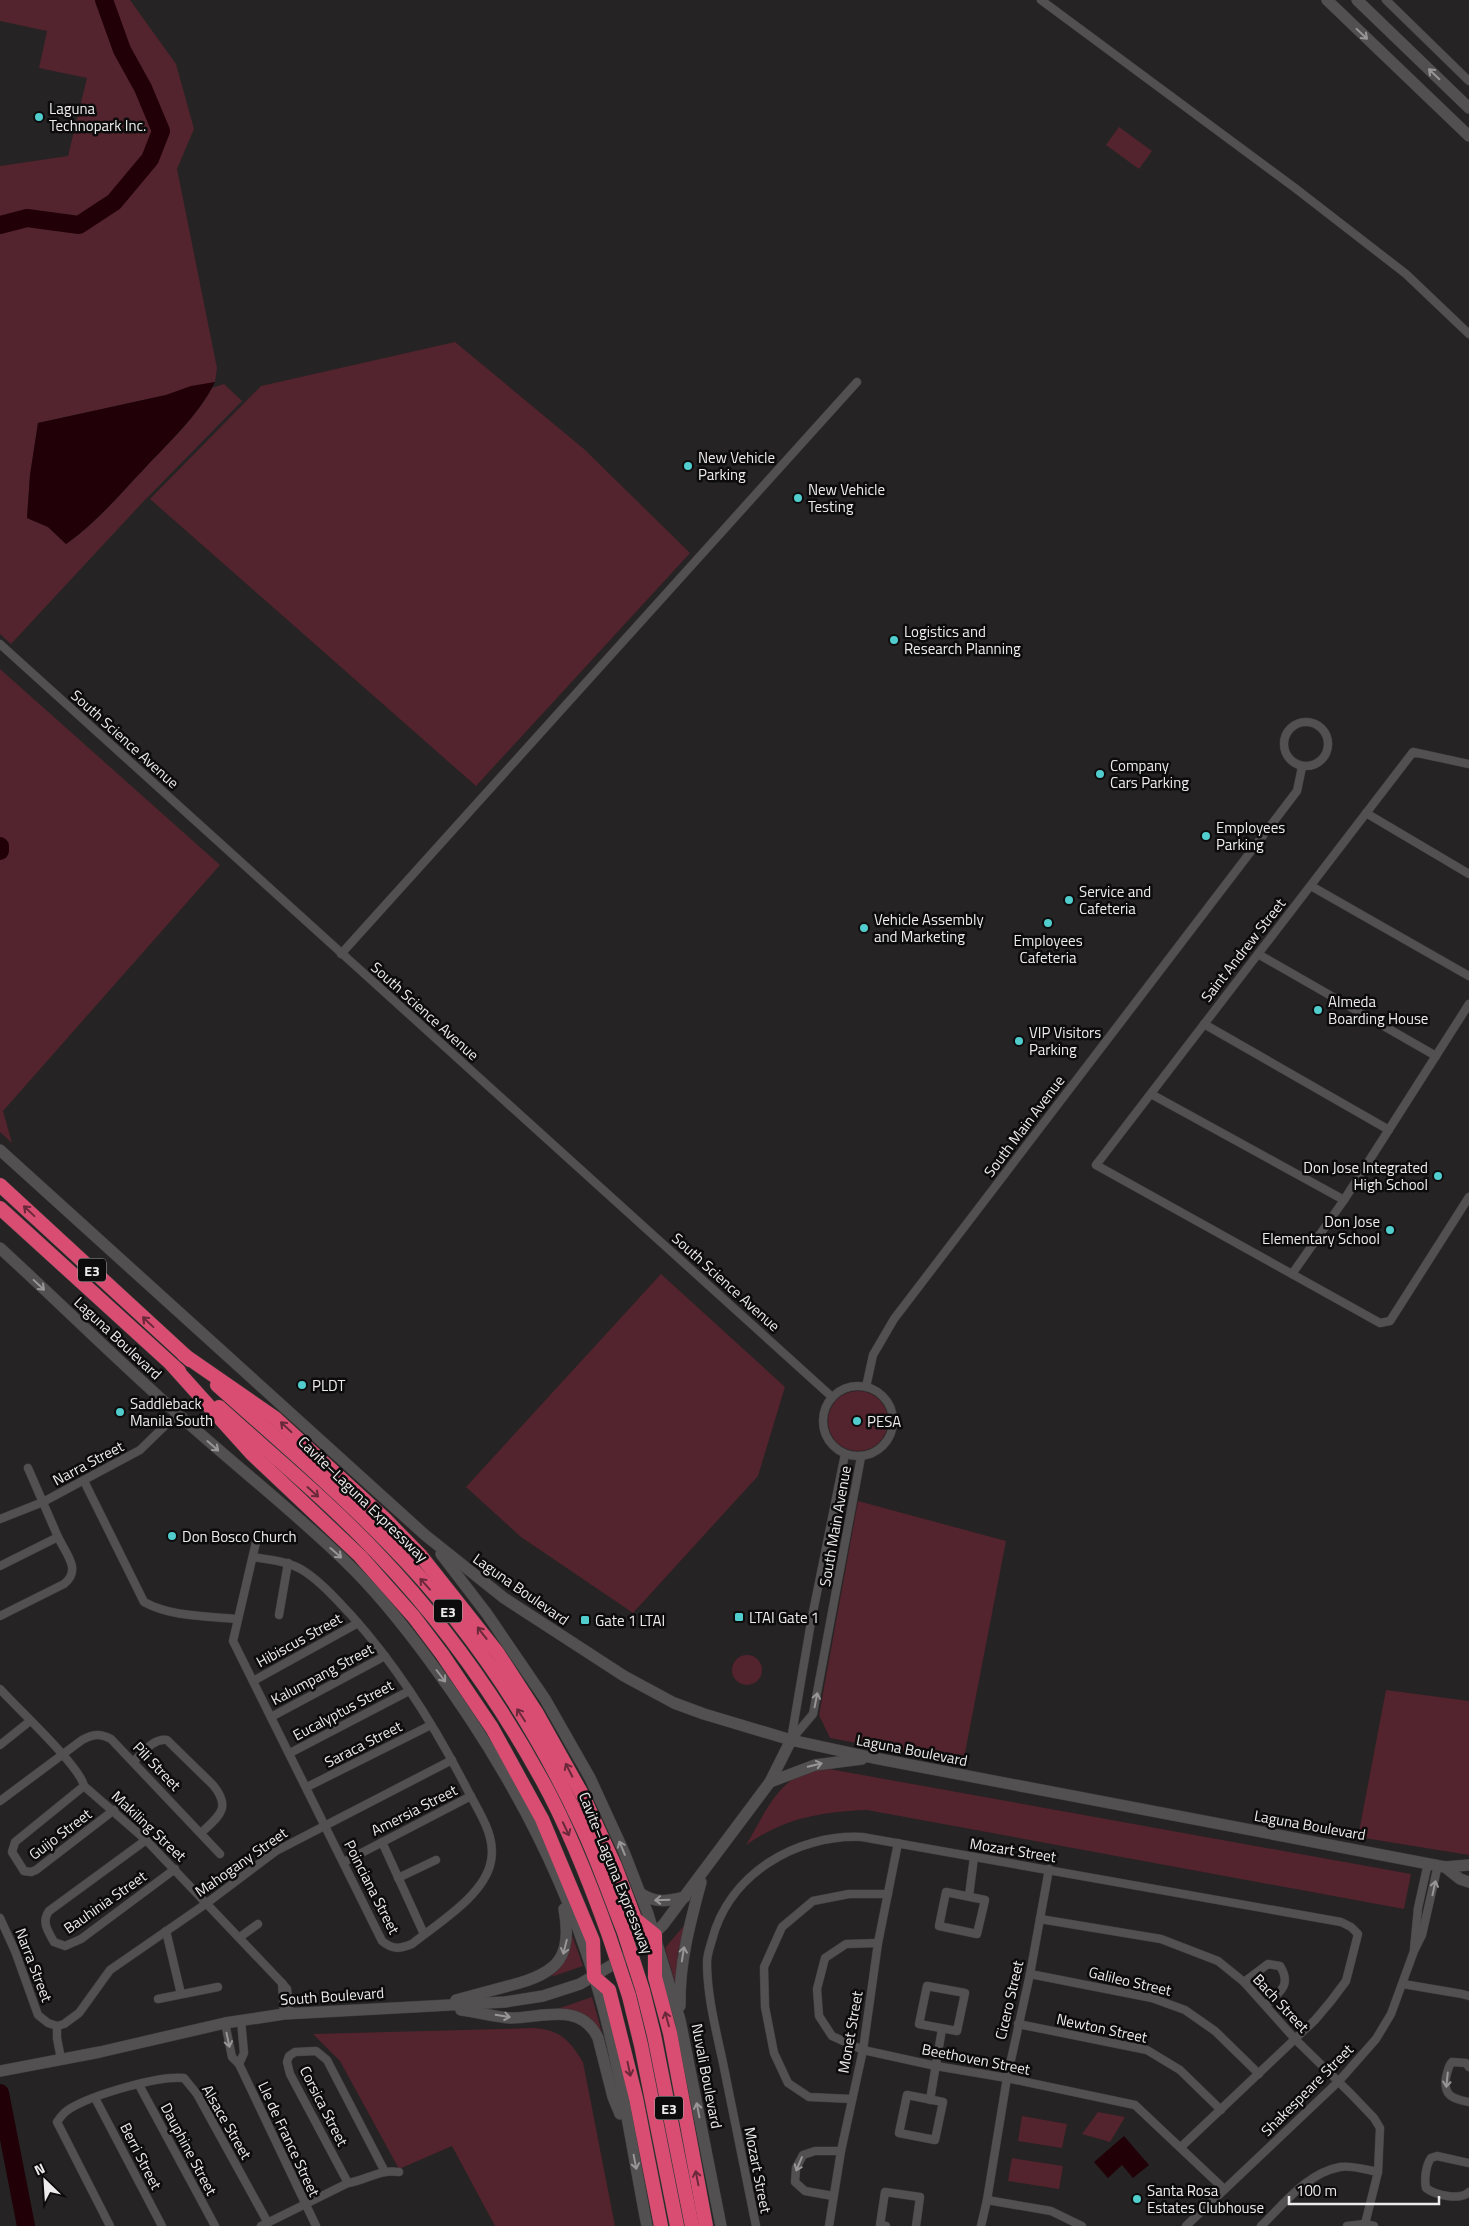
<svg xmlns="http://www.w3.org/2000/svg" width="1469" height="2226" font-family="'Titillium Web',sans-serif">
	<rect width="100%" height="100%" fill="#252323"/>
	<g fill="#53232e">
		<path d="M0,0h130l46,64 18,65 -17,40 40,199 -2,14 -49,13 -128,28 -8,52 -3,43 21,9 18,17c31,-21 54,-50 80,-77 23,-25 50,-49 66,-79l12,-4 18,17 -101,103 -130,140 -11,-10v-468l68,-10 19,-78 -48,-10 8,-37 -47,-10z"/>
		<polygon points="1119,127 1152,151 1139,169 1106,145"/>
		<polygon points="455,342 584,449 690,553 476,786 150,499 261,386"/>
		<polygon points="0,669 220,865 3,1111 12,1143 0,1132"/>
		<polygon points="661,1274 785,1387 758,1476 633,1613 521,1537 466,1487"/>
		<circle cx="858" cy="1421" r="30"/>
		<polygon points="858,1501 1006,1541 963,1763 830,1738 819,1715"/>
		<circle cx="747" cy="1670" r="15"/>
		<polygon points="1386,1690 1469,1701 1469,1855 1358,1837"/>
		<path d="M829,1769l582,105 -7,35 -537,-99c-47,2 -82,8 -121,35 16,-26 31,-65 63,-74 6,-2 13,-1 20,-2z"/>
		<polygon points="687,1922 678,1951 676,1986 665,1948"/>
		<polygon points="571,1932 583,1966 551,1977 562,1965"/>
		<polygon points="592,1997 604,2040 557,2009"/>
		<path d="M535,2028c27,3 34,12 48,34l32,164h-120l-43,-80 -53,23 -59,-108 -27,-27z"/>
		<polygon points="1098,2112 1125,2117 1110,2142 1082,2134"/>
		<polygon points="1022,2116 1067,2124 1062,2148 1018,2141"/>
		<polygon points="1012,2158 1063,2166 1059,2189 1008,2181"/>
	</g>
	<g fill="#210008">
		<path d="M215,382c-17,34 -46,60 -72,88 -25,26 -47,53 -77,74l-18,-17 -21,-9 3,-43 8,-52 128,-28 25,-9z"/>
		<polygon points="1124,2136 1149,2165 1133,2178 1122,2165 1108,2178 1094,2162"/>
	</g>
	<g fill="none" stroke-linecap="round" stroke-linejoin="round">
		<g stroke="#210008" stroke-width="18">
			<polyline points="0,225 27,218 79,225 114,202 150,159 161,131 143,88 122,50 104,0"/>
			<polyline points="0,846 0,851"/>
			<polyline points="0,2093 26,2226"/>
		</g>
		<g stroke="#3f3d3d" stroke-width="9">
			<g id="street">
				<polyline points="1041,0 1295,188 1406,274 1469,334"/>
				<polyline points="1386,0 1469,81"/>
				<polyline points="0,644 832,1397"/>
				<circle cx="1306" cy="744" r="22"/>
				<polyline points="1469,764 1413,752 1096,1165 1380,1323 1390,1321 1469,1197"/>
				<polyline points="1366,813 1469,874"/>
				<polyline points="1311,886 1469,976"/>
				<polyline points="341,954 857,382"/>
				<polyline points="1258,954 1436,1056"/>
				<polyline points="1204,1024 1389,1130"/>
				<polyline points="1151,1094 1344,1200"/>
				<polyline points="1292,1274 1344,1200 1469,1004"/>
				<circle cx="858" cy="1421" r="35"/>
				<polyline points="866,1387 873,1355 894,1319 1297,791 1302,767"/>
				<polyline points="28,1468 58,1537"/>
				<path d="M84,1481l60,121c27,15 63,14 93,17"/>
				<polyline points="0,1519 43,1502 140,1450 177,1414"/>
				<path d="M253,1557c17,3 36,4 51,14 18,12 32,28 47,44 47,52 85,113 117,176 11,21 28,45 23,70 -6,34 -53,62 -79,83 -12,5 -19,6 -30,-3l-149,-300 23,-99"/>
				<path d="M0,1566l58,-29c8,17 24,33 6,47l-64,32"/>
				<polyline points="279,1615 288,1563"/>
				<polyline points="253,1681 358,1623"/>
				<path d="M0,1689c17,19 80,77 84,97l62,54 136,143 5,6 3,24"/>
				<polyline points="271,1717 385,1656"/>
				<polyline points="791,1740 813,1714 861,1457"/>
				<polyline points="791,1740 811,1622 845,1454"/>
				<polyline points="0,1745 30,1721"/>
				<polyline points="290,1753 409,1691"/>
				<path d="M133,1762c10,-9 20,-24 34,-22l46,45c19,23 6,31 -12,48"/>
				<polyline points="84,1786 15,1842 12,1852 24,1871 31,1872 36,1870 114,1810"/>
				<polyline points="307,1787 431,1725"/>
				<path d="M0,1801l82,-61c11,-6 18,-7 29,-1l109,115"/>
				<path d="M146,1840l-97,71c-8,11 -1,20 5,31l11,4 16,-7 94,-70"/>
				<polyline points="382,1842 424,1934"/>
				<polyline points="344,1862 471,1796"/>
				<polyline points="398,1878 436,1860"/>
				<polygon points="946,1892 985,1900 977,1934 939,1926"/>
				<polyline points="969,1896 974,1857"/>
				<polyline points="0,1918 15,1951 38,2015 48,2023 57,2026 64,2024 79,2013 110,1970 207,1903 276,1851 452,1760"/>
				<polyline points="1040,1919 1161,1939 1218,1961 1244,1982 1295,2039 1351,2094 1374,2118 1380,2128 1378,2172 1365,2224"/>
				<polyline points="166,1931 181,1994"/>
				<polyline points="240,1937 258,1924"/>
				<polyline points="878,1943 846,1944 825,1958 817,1989 819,2016 832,2036 863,2050 936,2066 1007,2078 1135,2105 1224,2189"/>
				<polyline points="1414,1949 1418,1908 1428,1863"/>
				<polyline points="1030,1974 1152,1998 1185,2010 1215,2031 1259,2074"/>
				<path d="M1244,1982l24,-18 12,2c12,19 0,26 -14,39"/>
				<polyline points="282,1983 284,2014"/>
				<polyline points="1403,1984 1462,1994 1469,1996"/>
				<polygon points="927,1986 965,1993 957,2031 919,2024"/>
				<polyline points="158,1999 218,1987"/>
				<polyline points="225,2023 232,2057 239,2064 316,2226"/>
				<polyline points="1018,2024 1147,2050 1180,2070 1221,2110"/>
				<polyline points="57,2026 57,2038 61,2059"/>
				<polyline points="239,2064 244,2053 241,2020"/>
				<path d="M1469,2067l-3,-4 -14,-1c-4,4 -4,9 -6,15 -3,19 7,22 23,25"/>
				<polyline points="139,2085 215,2226"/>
				<polygon points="907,2095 943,2102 935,2140 899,2133"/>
				<polyline points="95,2098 162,2226"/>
				<polyline points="852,2099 809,2097 788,2083 774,2053 765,2007 764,1967 782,1927 813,1901 849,1894 888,1894"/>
				<polyline points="930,2100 942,2029"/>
				<path d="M1469,2163l-32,-7 -6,2c-5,7 -7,21 -5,30 9,7 34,13 43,4"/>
				<polyline points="348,2183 290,2074 287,2062 289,2056 295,2052 316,2051 327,2060 384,2170"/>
				<polyline points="833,2196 805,2191 795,2182 796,2168 803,2155 815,2151 841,2151"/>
				<polyline points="987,2200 1051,2211 1082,2226"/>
				<path d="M110,2226l-53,-104c4,-6 8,-11 14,-14 22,-13 88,-33 113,-30l13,16 71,129"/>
				<path d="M261,2226l87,-43c19,-3 31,-14 51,-11"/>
				<path d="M756,2226c-11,-54 -22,-109 -33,-163 -7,-33 -16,-67 -16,-101 0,-7 3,-15 5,-22 17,-66 84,-106 150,-103l479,85 10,5 7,7 -12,47 -15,20 -16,19 -134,127"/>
				<polyline points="829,2226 841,2151 863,2050 878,1943 898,1843"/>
				<polyline points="886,2226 880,2225 885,2192 920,2197 916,2226"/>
				<polyline points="981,2226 987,2200 1007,2078 1030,1974 1049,1869"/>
				<polyline points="1186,2226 1339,2081 1376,2039 1391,2014 1414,1951 1422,1935 1438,1865"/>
				<path d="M1261,2226c23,-22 46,-53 79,-59 11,-2 27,3 38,5"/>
				<polyline points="1347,2226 1365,2224 1374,2226"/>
			</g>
		</g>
		<g stroke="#3f3d3d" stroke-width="12">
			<g id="secondary">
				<polyline points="1327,0 1469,136"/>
				<polyline points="1357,0 1469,108"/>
				<polyline points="0,1150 425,1535 504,1598 624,1676 674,1703 704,1714 791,1740 874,1758 1445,1867 1469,1865"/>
				<path d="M0,1248c60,55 117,112 178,166 55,50 116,97 169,149 30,29 57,63 82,97 71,96 130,202 165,316 25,81 37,168 53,250"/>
				<polyline points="441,1554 487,1614 545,1699 590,1778 624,1852 648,1914 680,2020 721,2226"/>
				<polyline points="770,1782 815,1765 862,1759"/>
				<polyline points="1445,1867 1460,1879 1469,1882"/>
				<path d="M640,1893c16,11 28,8 45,4"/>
				<path d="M456,2000c19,-5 38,-10 56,-15 46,-12 61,-28 52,-76"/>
				<path d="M680,2006c-1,-43 10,-83 21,-124"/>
				<path d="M461,2010c16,2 34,7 50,8 30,0 70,-17 87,20l15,59 7,17"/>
				<polyline points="0,2071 100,2052 225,2023 284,2014 505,2002 543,1996 580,1984 634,1952 663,1925 770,1782 791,1740"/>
			</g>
		</g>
		<g stroke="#3f3d3d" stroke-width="15">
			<g id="highway">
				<polyline points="0,1185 190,1360"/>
				<polyline points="0,1208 179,1371"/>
				<polyline points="184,1355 275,1418 385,1519 421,1556 497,1652 536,1712 583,1796 615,1866 635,1919 655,1935 655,1977 670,2033 706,2226"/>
				<polyline points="172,1365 252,1454 360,1556 414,1617 442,1654 492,1728 542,1819 593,1941 594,1977 609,1990 636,2098 661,2226"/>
				<path d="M217,1385c58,52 118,103 172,159 80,81 145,180 193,283 16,34 28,70 42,105"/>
				<path d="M219,1407c53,48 109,94 159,147 64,67 119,144 164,226 27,49 48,103 67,156"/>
				<polyline points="643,1991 654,2035 692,2226"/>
				<polyline points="629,1996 641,2045 677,2226"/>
			</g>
		</g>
		<use href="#street" stroke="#535051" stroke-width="8"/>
		<use href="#secondary" stroke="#535051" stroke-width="11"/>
		<use href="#highway" stroke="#d94d72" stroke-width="14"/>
		<g stroke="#3f3d3d" stroke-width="15" stroke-linecap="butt">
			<g id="highway-bridge">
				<polyline points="624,1932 643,1991"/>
				<polyline points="609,1936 629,1996"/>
			</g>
		</g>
		<use href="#highway-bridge" stroke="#d94d72" stroke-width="14"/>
	</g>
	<defs><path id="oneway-shaft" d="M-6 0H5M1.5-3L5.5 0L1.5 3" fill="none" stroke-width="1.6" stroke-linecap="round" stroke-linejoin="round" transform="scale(1.25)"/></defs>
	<g stroke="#989696">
		<use href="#oneway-shaft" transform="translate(1362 34) rotate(43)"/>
		<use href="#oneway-shaft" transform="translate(1434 74) rotate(-136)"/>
		<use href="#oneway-shaft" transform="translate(39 1285) rotate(43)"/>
		<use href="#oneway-shaft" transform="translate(213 1446) rotate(41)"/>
		<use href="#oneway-shaft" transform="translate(336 1553) rotate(41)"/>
		<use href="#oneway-shaft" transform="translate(441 1676) rotate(53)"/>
		<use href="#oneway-shaft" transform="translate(816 1700) rotate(-79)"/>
		<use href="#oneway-shaft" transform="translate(815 1765) rotate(-14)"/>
		<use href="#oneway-shaft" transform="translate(622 1848) rotate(-113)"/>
		<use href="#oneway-shaft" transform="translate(1434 1888) rotate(-78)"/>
		<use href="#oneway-shaft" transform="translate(662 1900) rotate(178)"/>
		<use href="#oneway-shaft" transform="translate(565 1947) rotate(104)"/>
		<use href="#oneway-shaft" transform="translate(683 1954) rotate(-81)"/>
		<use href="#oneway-shaft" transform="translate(503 2016) rotate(9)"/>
		<use href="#oneway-shaft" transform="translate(228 2040) rotate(78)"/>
		<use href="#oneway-shaft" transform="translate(1447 2080) rotate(96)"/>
		<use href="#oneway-shaft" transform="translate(698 2110) rotate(-101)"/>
		<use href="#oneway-shaft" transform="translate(635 2162) rotate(79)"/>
		<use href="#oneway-shaft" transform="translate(799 2164) rotate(113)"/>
	</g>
	<g stroke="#69293a">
		<use href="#oneway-shaft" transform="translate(29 1211) rotate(-137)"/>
		<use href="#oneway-shaft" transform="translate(148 1322) rotate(-137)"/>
		<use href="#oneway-shaft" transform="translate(286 1427) rotate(-137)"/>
		<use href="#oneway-shaft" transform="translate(313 1492) rotate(42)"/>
		<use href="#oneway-shaft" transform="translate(425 1584) rotate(-132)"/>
		<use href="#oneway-shaft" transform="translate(482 1633) rotate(-128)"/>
		<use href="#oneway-shaft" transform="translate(521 1715) rotate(-123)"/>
		<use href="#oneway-shaft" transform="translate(569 1770) rotate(-117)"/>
		<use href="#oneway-shaft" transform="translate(566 1829) rotate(65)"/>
		<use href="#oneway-shaft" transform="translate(667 2019) rotate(-105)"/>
		<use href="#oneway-shaft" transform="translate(629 2069) rotate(78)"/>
		<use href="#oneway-shaft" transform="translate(697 2178) rotate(-101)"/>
	</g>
	<g fill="#52cdcd" stroke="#0d0c0c" stroke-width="2">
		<circle cx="39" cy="117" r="5"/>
		<circle cx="688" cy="466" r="5"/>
		<circle cx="798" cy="498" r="5"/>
		<circle cx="894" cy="640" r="5"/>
		<circle cx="1100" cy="774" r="5"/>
		<circle cx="1206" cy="836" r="5"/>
		<circle cx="1069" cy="900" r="5"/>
		<circle cx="1048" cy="923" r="5"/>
		<circle cx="864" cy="928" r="5"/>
		<circle cx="1318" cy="1010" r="5"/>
		<circle cx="1019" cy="1041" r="5"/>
		<circle cx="1438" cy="1176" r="5"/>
		<circle cx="1390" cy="1230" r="5"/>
		<circle cx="302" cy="1385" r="5"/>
		<circle cx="120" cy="1412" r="5"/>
		<circle cx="857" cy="1421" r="5"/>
		<circle cx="172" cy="1536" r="5"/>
		<rect x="734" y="1612" width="10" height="10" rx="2.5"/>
		<rect x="580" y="1615" width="10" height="10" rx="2.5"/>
		<circle cx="1137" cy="2199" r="5"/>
	</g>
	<g text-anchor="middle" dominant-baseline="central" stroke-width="5" stroke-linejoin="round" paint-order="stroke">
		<g fill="#0d0c0c" stroke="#aaa8a8" stroke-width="1">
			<rect x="78" y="1258.5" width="28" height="23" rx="4"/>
			<rect x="434" y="1599.5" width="28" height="23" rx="4"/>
			<rect x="655" y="2096.5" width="28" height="23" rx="4"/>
		</g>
		<g font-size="14" font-weight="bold" fill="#edebeb">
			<text x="92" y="1270">E3</text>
			<text x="448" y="1611">E3</text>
			<text x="669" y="2108">E3</text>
		</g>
		<g font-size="15" fill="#edebeb" stroke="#0d0c0c" text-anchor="start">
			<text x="49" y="108">Laguna<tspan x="49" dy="17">Technopark Inc.</tspan></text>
			<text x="698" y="457">New Vehicle<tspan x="698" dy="17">Parking</tspan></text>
			<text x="808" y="489">New Vehicle<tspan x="808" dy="17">Testing</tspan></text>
			<text x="904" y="631">Logistics and<tspan x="904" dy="17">Research Planning</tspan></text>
			<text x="1110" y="765">Company<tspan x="1110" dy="17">Cars Parking</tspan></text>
			<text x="1216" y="827">Employees<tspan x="1216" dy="17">Parking</tspan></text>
			<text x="1079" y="891">Service and<tspan x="1079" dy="17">Cafeteria</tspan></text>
			<text x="874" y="919">Vehicle Assembly<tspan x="874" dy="17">and Marketing</tspan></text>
			<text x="1048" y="940" text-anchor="middle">Employees<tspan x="1048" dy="17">Cafeteria</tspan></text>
			<text x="1328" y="1001">Almeda<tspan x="1328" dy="17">Boarding House</tspan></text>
			<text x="1029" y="1032">VIP Visitors<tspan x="1029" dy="17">Parking</tspan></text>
			<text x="1428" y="1167" text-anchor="end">Don Jose Integrated<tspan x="1428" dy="17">High School</tspan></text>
			<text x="1380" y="1221" text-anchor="end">Don Jose<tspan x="1380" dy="17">Elementary School</tspan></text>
			<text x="312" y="1385">PLDT</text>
			<text x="130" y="1403">Saddleback<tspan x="130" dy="17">Manila South</tspan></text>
			<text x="867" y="1421">PESA</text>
			<text x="182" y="1536">Don Bosco Church</text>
			<text x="749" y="1617">LTAI Gate 1</text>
			<text x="595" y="1620">Gate 1 LTAI</text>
			<text x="1147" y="2190">Santa Rosa<tspan x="1147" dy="17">Estates Clubhouse</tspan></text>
		</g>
		<g font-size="15" fill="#edebeb" stroke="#0d0c0c">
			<text transform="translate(125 739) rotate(42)">South Science Avenue</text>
			<text transform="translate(1243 950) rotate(-52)">Saint Andrew Street</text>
			<text transform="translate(425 1011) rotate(42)">South Science Avenue</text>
			<text transform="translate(1024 1126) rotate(-53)">South Main Avenue</text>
			<text transform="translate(726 1282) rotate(42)">South Science Avenue</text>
			<text transform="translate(118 1338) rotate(43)">Laguna Boulevard</text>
			<text transform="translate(88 1463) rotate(-28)">Narra Street</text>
			<text transform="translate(363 1499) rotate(44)">Cavite–Laguna Expressway</text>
			<text transform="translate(835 1526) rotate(-80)">South Main Avenue</text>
			<text transform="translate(521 1589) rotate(35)">Laguna Boulevard</text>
			<text transform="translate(299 1640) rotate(-29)">Hibiscus Street</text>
			<text transform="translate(322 1674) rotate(-28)">Kalumpang Street</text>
			<text transform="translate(343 1710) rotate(-28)">Eucalyptus Street</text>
			<text transform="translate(363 1744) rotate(-27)">Saraca Street</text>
			<text transform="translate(912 1750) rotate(11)">Laguna Boulevard</text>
			<text transform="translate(157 1766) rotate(46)">Pili Street</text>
			<text transform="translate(414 1810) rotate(-27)">Amersia Street</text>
			<text transform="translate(1310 1825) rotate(10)">Laguna Boulevard</text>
			<text transform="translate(149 1826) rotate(43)">Makiling Street</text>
			<text transform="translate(60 1834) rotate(-37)">Guijo Street</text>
			<text transform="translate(1013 1850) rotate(9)">Mozart Street</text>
			<text transform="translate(241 1862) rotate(-35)">Mahogany Street</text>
			<text transform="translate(616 1873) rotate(68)">Cavite–Laguna Expressway</text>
			<text transform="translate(372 1887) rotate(63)">Poinciana Street</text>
			<text transform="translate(105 1902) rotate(-35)">Bauhinia Street</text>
			<text transform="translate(34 1965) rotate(69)">Narra Street</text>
			<text transform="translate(1130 1981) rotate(13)">Galileo Street</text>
			<text transform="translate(332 1996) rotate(-4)">South Boulevard</text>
			<text transform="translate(1009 2000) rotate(-77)">Cicero Street</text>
			<text transform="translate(1281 2003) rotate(47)">Bach Street</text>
			<text transform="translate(1102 2028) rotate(12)">Newton Street</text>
			<text transform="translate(850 2032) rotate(-80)">Monet Street</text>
			<text transform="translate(976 2059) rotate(11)">Beethoven Street</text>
			<text transform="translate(707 2076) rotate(79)">Nuvali Boulevard</text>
			<text transform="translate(1307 2090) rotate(-45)">Shakespeare Street</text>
			<text transform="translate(324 2106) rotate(63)">Corsica Street</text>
			<text transform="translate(227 2122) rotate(60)">Alsace Street</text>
			<text transform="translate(289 2139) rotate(65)">Lle de France Street</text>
			<text transform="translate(189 2149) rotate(62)">Dauphine Street</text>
			<text transform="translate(141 2156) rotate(63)">Berri Street</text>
			<text transform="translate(758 2170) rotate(79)">Mozart Street</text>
		</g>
	</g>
	<g transform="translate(45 2181) rotate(335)" stroke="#0d0c0c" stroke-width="4" paint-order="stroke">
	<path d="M0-4L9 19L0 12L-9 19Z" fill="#edebeb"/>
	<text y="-8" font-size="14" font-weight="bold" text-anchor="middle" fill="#edebeb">N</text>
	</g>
	<path d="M1289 2196v8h150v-8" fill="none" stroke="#edebeb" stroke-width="2.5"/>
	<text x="1296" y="2196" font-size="15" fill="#edebeb" stroke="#0d0c0c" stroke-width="4" paint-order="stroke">100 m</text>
</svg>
